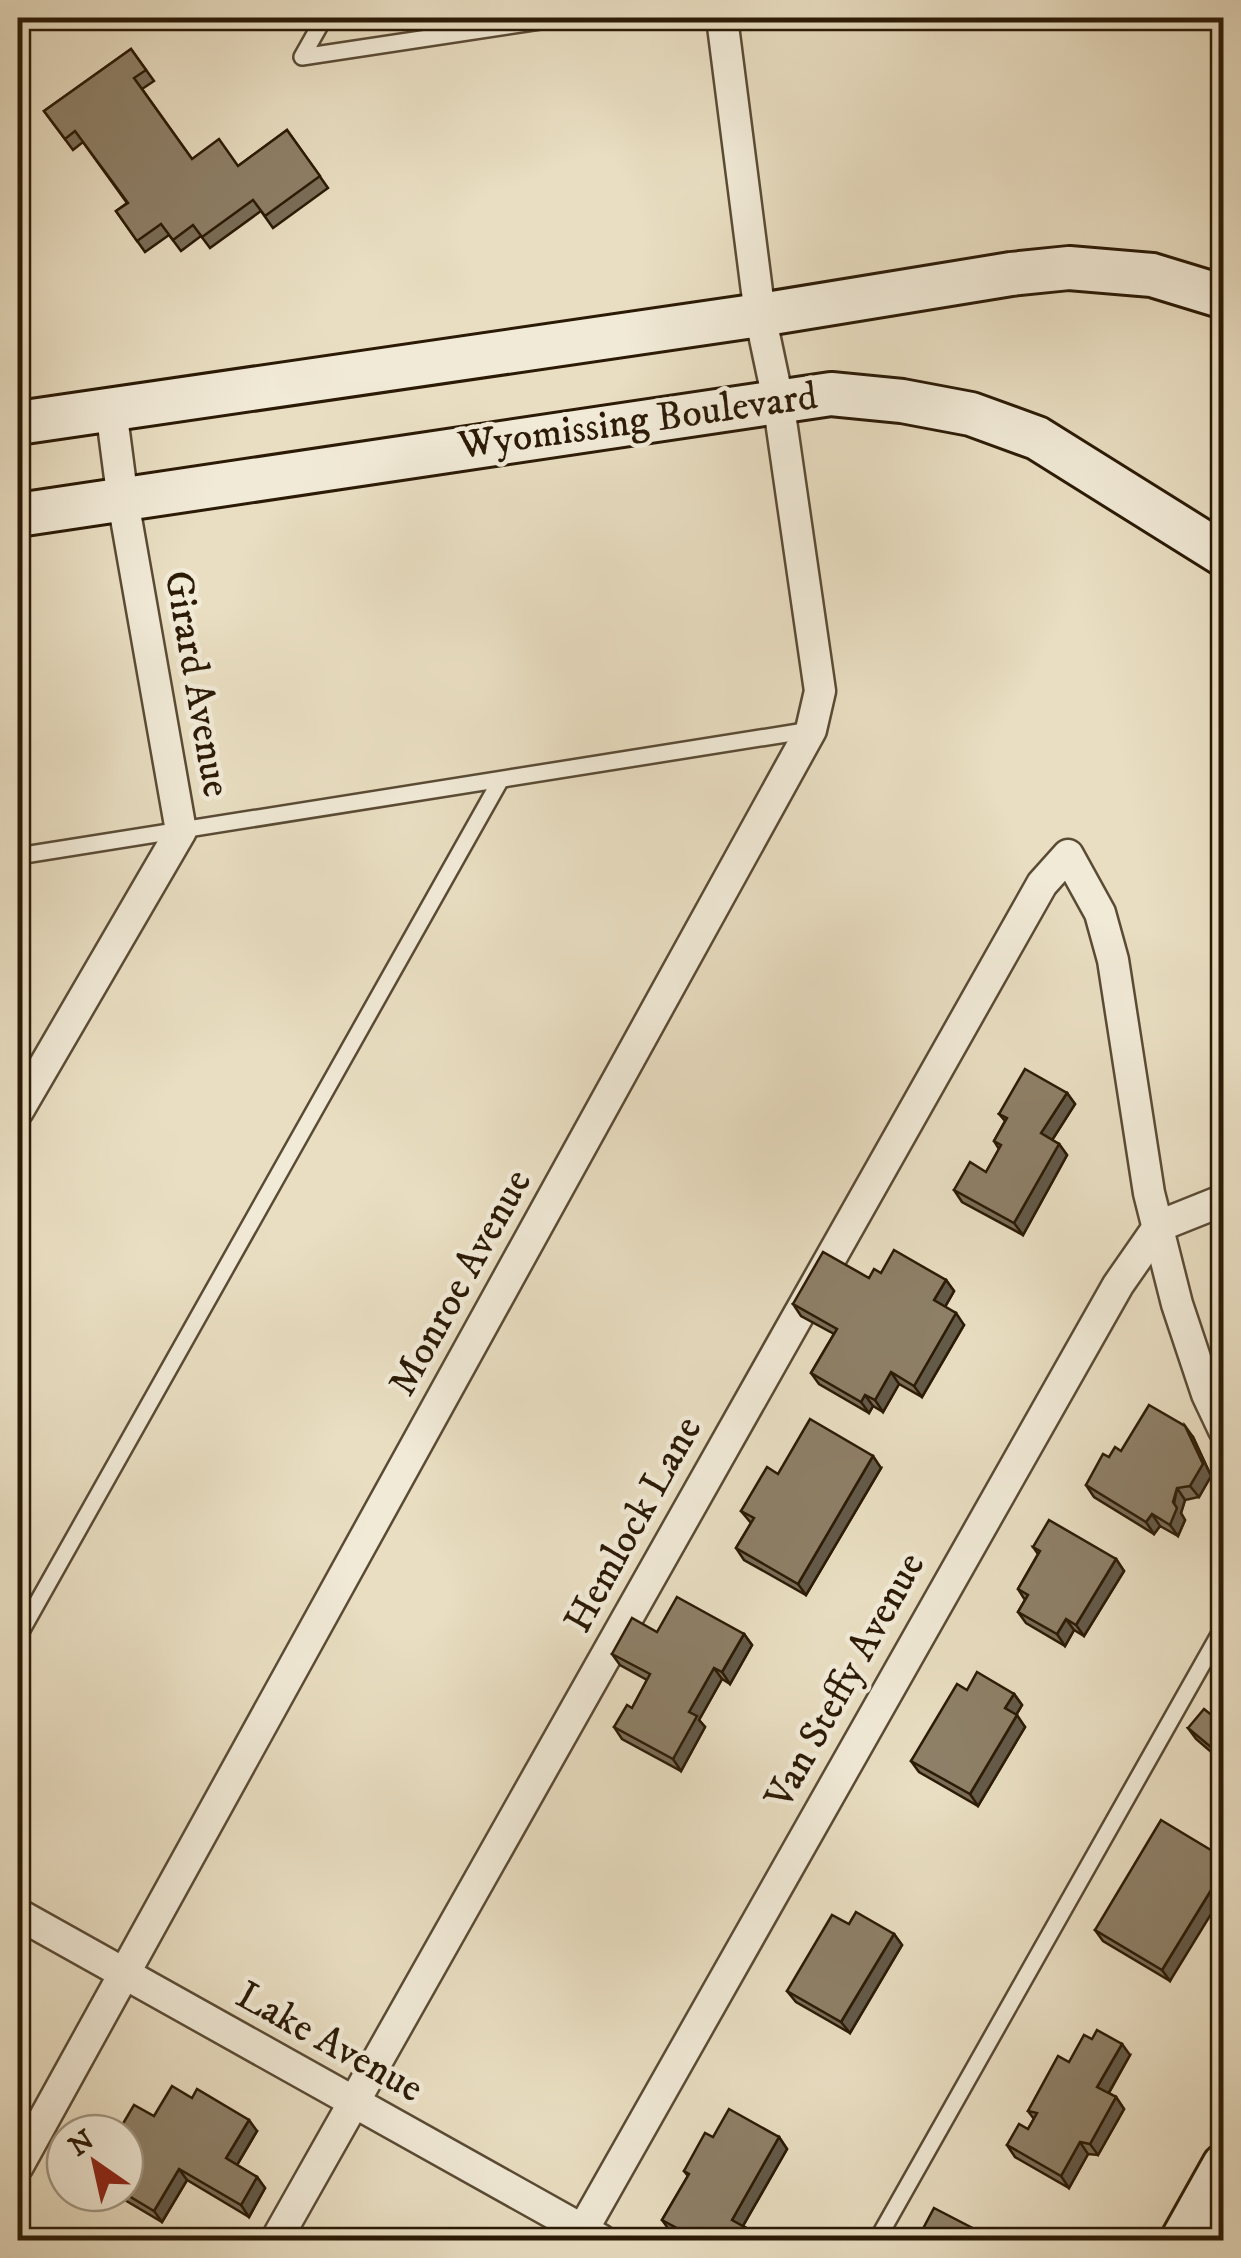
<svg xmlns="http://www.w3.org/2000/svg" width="1241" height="2258" font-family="'IM FELL DW Pica',serif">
	<rect width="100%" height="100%" fill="#e9dec2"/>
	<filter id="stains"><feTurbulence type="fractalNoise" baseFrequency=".002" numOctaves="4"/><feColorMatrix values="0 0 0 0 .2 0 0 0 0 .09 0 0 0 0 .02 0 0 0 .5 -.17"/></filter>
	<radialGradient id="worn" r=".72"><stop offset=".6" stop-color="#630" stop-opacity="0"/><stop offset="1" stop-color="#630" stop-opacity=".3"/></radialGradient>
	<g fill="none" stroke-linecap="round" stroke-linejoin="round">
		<g stroke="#5a4b35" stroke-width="20">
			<g id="lane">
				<polyline points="324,18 302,57 560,18"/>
				<polyline points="18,856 811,730"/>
				<polyline points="18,1637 500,781"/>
				<polyline points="877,2240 1224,1626"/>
			</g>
		</g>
		<g stroke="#5a4b35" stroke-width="35">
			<g id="street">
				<polyline points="18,1111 181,831 123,501 111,409"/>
				<polyline points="18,1914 601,2240"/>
				<polyline points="18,2166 811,730 820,691 778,400 760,315 722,18"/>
				<polyline points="276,2240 1042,884 1068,855 1100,913 1113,960 1149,1193 1177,1304 1207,1394 1224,1430"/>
				<polyline points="577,2240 1118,1285 1159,1226 1224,1200"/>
			</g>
		</g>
		<g stroke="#2b1a06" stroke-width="48">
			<g id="secondary">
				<polyline points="18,423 760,315 1011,274 1069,268 1152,275 1224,297"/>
				<polyline points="18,515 831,394 902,401 971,414 1037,438 1224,555"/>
				<polyline points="1182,2240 1224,2165"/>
			</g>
		</g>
		<use href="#lane" stroke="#f1ead7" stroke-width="15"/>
		<use href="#street" stroke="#f1ead7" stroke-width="30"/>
		<use href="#secondary" stroke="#f1ead7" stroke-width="42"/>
	</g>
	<g fill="#7a6e59" stroke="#2b1a06" stroke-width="2.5">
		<polygon points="131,49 154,81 142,89 192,159 238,166 287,130 328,188 273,228 261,211 210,248 201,236 181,251 169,235 145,252 116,211 127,203 83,142 73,150 44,111"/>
		<polygon points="1067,1093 1075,1104 1052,1140 1059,1144 1067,1155 1023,1235 962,1202 954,1190 986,1172 999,1149 994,1141 1005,1121 999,1114"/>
		<polygon points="881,1273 946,1280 954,1291 945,1307 964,1325 922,1397 899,1384 883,1412 873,1406 869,1413 819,1384 811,1373 834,1334 801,1316 793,1304"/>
		<polygon points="1193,1437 1211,1476 1199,1497 1185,1500 1181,1513 1185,1520 1178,1536 1160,1526 1154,1534 1094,1497 1086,1485 1109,1457 1121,1451"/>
		<polygon points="881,1468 806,1595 744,1560 736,1548 751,1523 741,1511 778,1474"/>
		<polygon points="1033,1547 1116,1559 1124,1571 1084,1636 1074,1630 1065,1646 1026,1623 1018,1612 1025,1600 1018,1589 1038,1554"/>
		<polygon points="657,1632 744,1634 752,1645 730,1684 722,1679 699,1720 705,1727 681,1771 622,1739 614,1727 632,1708 647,1680 620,1665 612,1654"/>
		<polygon points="967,1690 1014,1694 1022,1705 1016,1715 1025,1727 978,1806 919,1772 911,1761"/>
		<polygon points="1224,1725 1224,1763 1196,1739 1188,1728"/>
		<polygon points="1224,1858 1170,1981 1103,1941 1095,1930"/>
		<polygon points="849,1924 894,1934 902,1945 850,2033 796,2002 787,1991"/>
		<polygon points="1130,2055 1109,2093 1116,2097 1124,2109 1098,2155 1088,2154 1069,2188 1015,2157 1007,2145 1028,2129 1034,2119 1028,2111 1069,2062"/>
		<polygon points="192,2098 257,2131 237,2165 257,2177 265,2188 249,2217 187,2180 162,2222 113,2193 125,2193 128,2144 125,2141 125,2133 154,2116"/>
		<polygon points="713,2137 779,2137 787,2149 743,2226 768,2240 687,2240 670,2231 662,2220 688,2176 684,2171"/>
	</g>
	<g fill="#635a49" stroke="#2b1a06" stroke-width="2.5">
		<polygon points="1067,1093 1075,1104 1049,1145 1041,1133"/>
		<polygon points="1059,1144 1067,1155 1023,1235 1014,1223"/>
		<polygon points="946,1280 954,1291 942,1312 934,1300"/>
		<polygon points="956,1313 964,1325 922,1397 914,1386"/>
		<polygon points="891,1372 899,1384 883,1412 875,1400"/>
		<polygon points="865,1395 873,1406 869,1413 861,1402"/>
		<polygon points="1185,1426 1193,1437 1211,1476 1199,1497 1190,1486"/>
		<polygon points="873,1456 881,1468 806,1595 798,1584"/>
		<polygon points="1177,1488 1185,1500 1181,1513 1185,1520 1178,1536 1170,1525"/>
		<polygon points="1152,1514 1160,1526 1154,1534 1146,1522"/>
		<polygon points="1116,1559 1124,1571 1084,1636 1076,1625"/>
		<polygon points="1066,1619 1074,1630 1065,1646 1057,1634"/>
		<polygon points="744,1634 752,1645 730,1684 722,1672"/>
		<polygon points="714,1668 722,1679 699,1720 705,1727 681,1771 673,1759 689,1712"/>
		<polygon points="1014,1694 1022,1705 1013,1720 1005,1708"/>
		<polygon points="1017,1715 1025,1727 978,1806 970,1794"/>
		<polygon points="1224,1869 1224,1893 1170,1981 1162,1970"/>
		<polygon points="894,1934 902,1945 850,2033 841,2022"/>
		<polygon points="1122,2044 1130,2055 1105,2099 1097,2087"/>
		<polygon points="1116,2097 1124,2109 1098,2155 1090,2144"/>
		<polygon points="249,2120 257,2131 234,2170 226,2158"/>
		<polygon points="779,2137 787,2149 740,2231 732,2220"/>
		<polygon points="1080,2142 1088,2154 1069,2188 1061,2176"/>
		<polygon points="179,2169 187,2180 162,2222 154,2211"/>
		<polygon points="257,2177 265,2188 249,2217 241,2205"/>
	</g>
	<g fill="#8e8068" stroke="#2b1a06" stroke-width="2.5">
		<polygon points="131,49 146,70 134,78 192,159 219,139 238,166 287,130 320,176 265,216 253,200 202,237 193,225 173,240 161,224 137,241 116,211 128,203 75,131 65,139 44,111"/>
		<polygon points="1025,1069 1067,1093 1041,1133 1059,1144 1014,1223 954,1190 970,1162 986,1172 1001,1145 994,1141 1007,1118 999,1114"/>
		<polygon points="894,1250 946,1280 934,1300 956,1313 914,1386 891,1372 875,1400 865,1395 861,1402 811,1373 837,1329 793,1304 823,1252 869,1278 874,1269 881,1273"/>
		<polygon points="1149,1405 1185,1426 1203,1464 1190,1486 1177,1488 1173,1502 1177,1508 1170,1525 1152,1514 1146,1522 1086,1485 1103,1454 1109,1457 1115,1447 1121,1451"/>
		<polygon points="810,1419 873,1456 798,1584 736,1548 754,1518 741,1511 767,1467 778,1474"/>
		<polygon points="1049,1520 1116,1559 1076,1625 1066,1619 1057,1634 1018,1612 1028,1595 1018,1589 1040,1551 1033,1547"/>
		<polygon points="677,1597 744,1634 722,1672 714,1668 689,1712 697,1716 673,1759 614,1727 627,1705 632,1708 650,1674 612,1654 632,1618 657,1632"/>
		<polygon points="977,1672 1014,1694 1005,1708 1017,1715 970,1794 911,1761 957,1684 967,1690"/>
		<polygon points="1204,1709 1224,1725 1224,1758 1188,1728"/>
		<polygon points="1224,1770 1224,1785 1216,1779"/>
		<polygon points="1161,1820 1224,1858 1224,1869 1162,1970 1095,1930"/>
		<polygon points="856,1912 894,1934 841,2022 787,1991 832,1915 849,1924"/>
		<polygon points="1097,2030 1122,2044 1097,2087 1116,2097 1090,2144 1080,2142 1061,2176 1007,2145 1019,2124 1028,2129 1037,2113 1028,2111 1058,2056 1069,2062 1084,2035 1092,2039"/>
		<polygon points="172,2086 192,2098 197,2089 249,2120 226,2158 257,2177 241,2205 179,2169 154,2211 124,2193 125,2150 131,2139 125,2136 125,2133 118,2132 134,2105 154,2116"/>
		<polygon points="729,2109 779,2137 732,2220 768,2240 699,2240 662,2220 689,2174 684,2171 705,2133 713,2137"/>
		<polygon points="934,2208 984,2234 980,2240 917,2240"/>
		<polygon points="338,2232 353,2240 333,2240"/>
	</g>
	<g text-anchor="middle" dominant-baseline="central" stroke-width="9" stroke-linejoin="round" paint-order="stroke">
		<g font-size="40" fill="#2b1a06" stroke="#f1ead7">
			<text transform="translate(638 422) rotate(-8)">Wyomissing Boulevard</text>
			<text transform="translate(196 684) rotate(80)">Girard Avenue</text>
			<text transform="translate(461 1283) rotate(-61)">Monroe Avenue</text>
			<text transform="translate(634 1525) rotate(-61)">Hemlock Lane</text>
			<text transform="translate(846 1681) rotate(-61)">Van Steffy Avenue</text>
			<text transform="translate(329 2043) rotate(29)">Lake Avenue</text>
		</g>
	</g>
	<rect width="1241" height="2258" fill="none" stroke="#e9dec2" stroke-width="60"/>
	<rect x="20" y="20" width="1201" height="2218" fill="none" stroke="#2b1a06" stroke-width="5"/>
	<rect x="30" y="30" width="1181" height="2198" fill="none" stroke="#2b1a06" stroke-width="2.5"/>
	<g transform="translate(95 2163) rotate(326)"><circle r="48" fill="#f1ead7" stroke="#a29783" stroke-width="2.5"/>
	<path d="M0-8L18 38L0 25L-18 38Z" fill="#8f2418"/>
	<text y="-15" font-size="28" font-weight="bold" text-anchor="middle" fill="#2b1a06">N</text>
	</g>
	<rect width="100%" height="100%" filter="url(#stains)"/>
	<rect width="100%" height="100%" fill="url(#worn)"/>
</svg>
